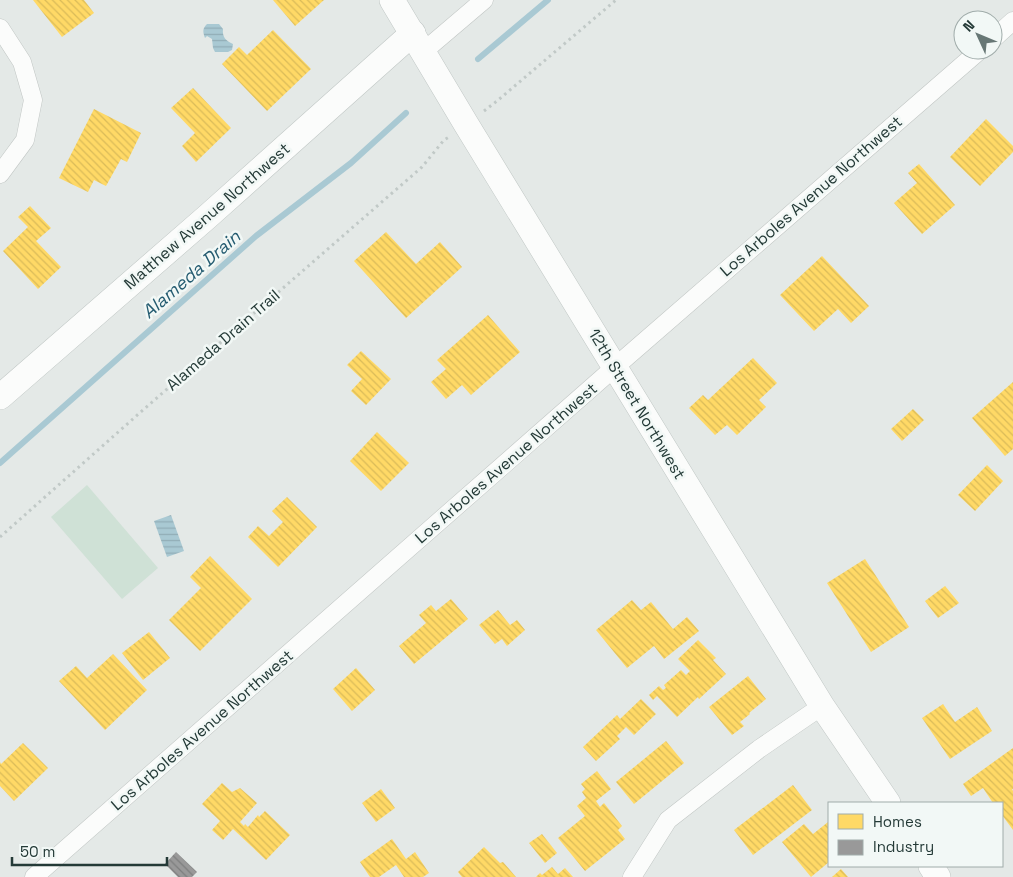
<svg xmlns="http://www.w3.org/2000/svg" width="1013" height="877" font-family="'Space Grotesk',sans-serif">
	<defs>
		<pattern id="water-rules" width="6" height="5" patternUnits="userSpaceOnUse" patternTransform="scale(1.25)"><rect width="6" height="5" fill="#a9c9d3"/><path d="M0 2.5h6" fill="none" stroke="#91adb6"/></pattern>
		<pattern id="homes-back-hatch" width="6" height="6" patternUnits="userSpaceOnUse" patternTransform="scale(1.25)"><rect width="6" height="6" fill="#ffd966"/><path d="M-1 5l2 2M0 0l6 6M5-1l2 2" fill="none" stroke="#dabb59"/></pattern>
		<pattern id="industry-back-hatch" width="6" height="6" patternUnits="userSpaceOnUse" patternTransform="scale(1.25)"><rect width="6" height="6" fill="#999"/><path d="M-1 5l2 2M0 0l6 6M5-1l2 2" fill="none" stroke="#7d7e7e"/></pattern>
	</defs>
	<rect width="100%" height="100%" fill="#e4e9e7"/>
	<polygon fill="#cfe1d6" points="87,485 158,568 122,599 51,517"/>
	<g fill="url(#water-rules)">
		<path d="M207,24h12l4,5c-1,8 3,12 10,15l-1,6 -4,2h-13l-2,-4 -1,-9 -5,-3 -2,2c-2,-6 -3,-9 2,-14z"/>
		<polygon points="171,515 184,551 167,557 154,521"/>
	</g>
	<g fill="url(#homes-back-hatch)">
		<polygon points="33,0 84,0 94,13 62,37"/>
		<polygon points="273,0 324,0 295,26"/>
		<polygon points="273,30 311,69 267,111 222,64 239,47 247,55"/>
		<polygon points="193,88 231,128 196,162 182,146 195,133 171,108"/>
		<polygon points="94,109 141,133 127,162 121,159 106,186 94,180 88,192 59,178"/>
		<polygon points="986,119 1013,146 1013,152 980,186 950,157"/>
		<polygon points="919,164 955,205 922,234 894,203 917,183 908,173"/>
		<polygon points="30,206 51,228 36,241 61,267 38,289 3,251 28,227 18,217"/>
		<polygon points="386,232 416,264 440,242 462,267 406,318 354,261"/>
		<polygon points="822,256 869,306 851,323 838,309 814,331 780,295"/>
		<polygon points="488,315 520,352 471,395 462,385 446,399 431,382 446,369 437,360"/>
		<polygon points="361,351 391,379 366,405 351,391 362,379 347,365"/>
		<polygon points="753,358 777,383 759,400 766,407 737,435 727,425 715,435 689,408 703,395 708,400"/>
		<polygon points="1013,382 1013,449 1005,456 972,418"/>
		<polygon points="913,409 924,420 902,441 891,429"/>
		<polygon points="377,432 409,463 381,491 350,461"/>
		<polygon points="987,465 1003,481 975,511 958,495"/>
		<polygon points="287,497 317,527 278,567 248,537 258,526 269,536 283,522 272,511"/>
		<polygon points="210,556 252,599 200,651 169,620 201,588 190,577"/>
		<polygon points="865,559 909,627 871,652 827,583"/>
		<polygon points="945,586 959,603 938,618 925,601"/>
		<polygon points="451,599 468,619 414,664 399,646 426,623 419,615 431,605 436,611"/>
		<polygon points="632,600 641,610 651,602 673,629 687,617 699,631 664,659 654,646 627,668 596,630"/>
		<polygon points="498,610 510,625 517,620 525,630 507,646 502,639 495,644 479,625"/>
		<polygon points="149,632 170,658 143,680 122,653"/>
		<polygon points="698,640 716,658 713,660 726,674 699,699 698,697 677,717 657,696 653,700 649,695 659,686 663,690 666,688 664,685 681,670 686,675 690,671 678,659"/>
		<polygon points="113,654 147,690 105,730 59,681 76,666 87,678"/>
		<polygon points="356,668 375,690 352,711 333,689"/>
		<polygon points="748,676 766,699 749,713 750,714 740,722 744,726 732,735 709,707"/>
		<polygon points="641,699 656,714 634,735 626,727 617,736 620,739 596,761 583,747 617,715 620,719"/>
		<polygon points="943,704 955,722 977,707 992,731 950,759 922,718"/>
		<polygon points="666,741 684,763 634,804 616,782"/>
		<polygon points="23,743 48,768 14,801 0,786 0,762 1,764"/>
		<polygon points="1013,748 1013,789 1012,789 1013,791 1013,830 1002,815 1002,803 993,803 983,788 971,796 963,784"/>
		<polygon points="597,771 611,789 596,801 600,807 604,803 622,826 618,830 625,839 585,871 558,838 585,816 577,806 586,798 582,792 585,789 581,784"/>
		<polygon points="222,783 232,792 240,788 257,803 240,822 244,826 245,824 248,827 258,815 259,817 265,811 290,835 266,860 233,829 223,840 212,830 220,821 202,804"/>
		<polygon points="793,785 812,810 753,855 734,830"/>
		<polygon points="381,789 395,808 376,822 362,803"/>
		<polygon points="828,822 829,823 829,862 811,877 782,842 804,824 813,834"/>
		<polygon points="542,834 557,853 545,863 529,843"/>
		<polygon points="392,839 406,859 415,852 429,873 423,877 404,877 396,865 379,877 370,877 360,862"/>
		<polygon points="484,847 500,863 503,862 516,877 462,877 458,872"/>
		<polygon points="552,867 558,874 565,868 573,877 536,877 540,873 542,875"/>
		<polygon points="841,869 848,877 832,877"/>
	</g>
	<polygon fill="url(#industry-back-hatch)" points="176,852 197,872 192,877 178,877 165,864"/>
	<g fill="none" stroke-linecap="round" stroke-linejoin="round">
		<g stroke="#a9c9d3" stroke-width="6">
			<polyline points="478,59 548,0"/>
			<polyline points="0,463 256,236 351,163 406,113"/>
		</g>
		<g stroke="#c1c6c4" stroke-width="19">
			<g id="street">
				<polyline points="0,28 22,62 33,100 25,140 0,174"/>
				<polyline points="993,39 1013,21"/>
				<polyline points="424,51 484,0"/>
				<polyline points="34,877 615,367 980,50"/>
				<polyline points="632,877 668,820 759,749 822,706"/>
			</g>
		</g>
		<g stroke="#c0c7c5" stroke-width="26">
			<g id="secondary">
				<polyline points="392,0 466,124 822,706 888,803"/>
				<polyline points="0,397 207,217 413,33"/>
				<polyline points="931,866 938,877"/>
			</g>
		</g>
		<g stroke="#c1c9c7" stroke-width="3" stroke-dasharray="2.5 4" stroke-linecap="butt">
			<polyline points="484,111 497,101 616,0"/>
			<polyline points="0,537 143,410 422,167 444,140 449,137"/>
		</g>
		<use href="#street" stroke="#fbfcfb" stroke-width="18"/>
		<use href="#secondary" stroke="#fbfcfb" stroke-width="25"/>
	</g>
	<g text-anchor="middle" dominant-baseline="central" stroke-width="5" stroke-linejoin="round" paint-order="stroke">
		<g font-size="16" fill="#243a37" stroke="#f2f8f6">
			<text transform="translate(811 196) rotate(-41)">Los Arboles Avenue Northwest</text>
			<text transform="translate(207 216) rotate(-41)">Matthew Avenue Northwest</text>
			<text transform="translate(223 340) rotate(-41)">Alameda Drain Trail</text>
			<text transform="translate(637 404) rotate(59)">12th Street Northwest</text>
			<text transform="translate(506 463) rotate(-41)">Los Arboles Avenue Northwest</text>
			<text transform="translate(202 730) rotate(-41)">Los Arboles Avenue Northwest</text>
		</g>
		<g font-size="18" font-style="italic" fill="#245b70" stroke="#f2f8f6">
			<text transform="translate(191 274) rotate(-41)">Alameda Drain</text>
		</g>
	</g>
	<rect x="828" y="802" width="175" height="65" fill="#f2f8f6" stroke="#a0acaa"/>
	<rect x="838" y="814" width="25" height="15" fill="#ffd966" stroke="#a0acaa"/>
	<text x="873" y="827" font-size="15" fill="#243a37">Homes</text>
	<rect x="838" y="840" width="25" height="15" fill="#999999" stroke="#a0acaa"/>
	<text x="873" y="852" font-size="15" fill="#243a37">Industry</text>
	<g transform="translate(978 35) rotate(314)"><circle r="24" fill="#f2f8f6" stroke="#a0acaa"/>
	<path d="M0-4L9 19L0 12L-9 19Z" fill="#677775"/>
	<text y="-8" font-size="14" font-weight="bold" text-anchor="middle" fill="#243a37">N</text>
	</g>
	<path d="M12 857v8h155v-8" fill="none" stroke="#243a37" stroke-width="2.5"/>
	<text x="20" y="857" font-size="15" fill="#243a37" stroke="#f2f8f6" stroke-width="4" paint-order="stroke">50 m</text>
</svg>
